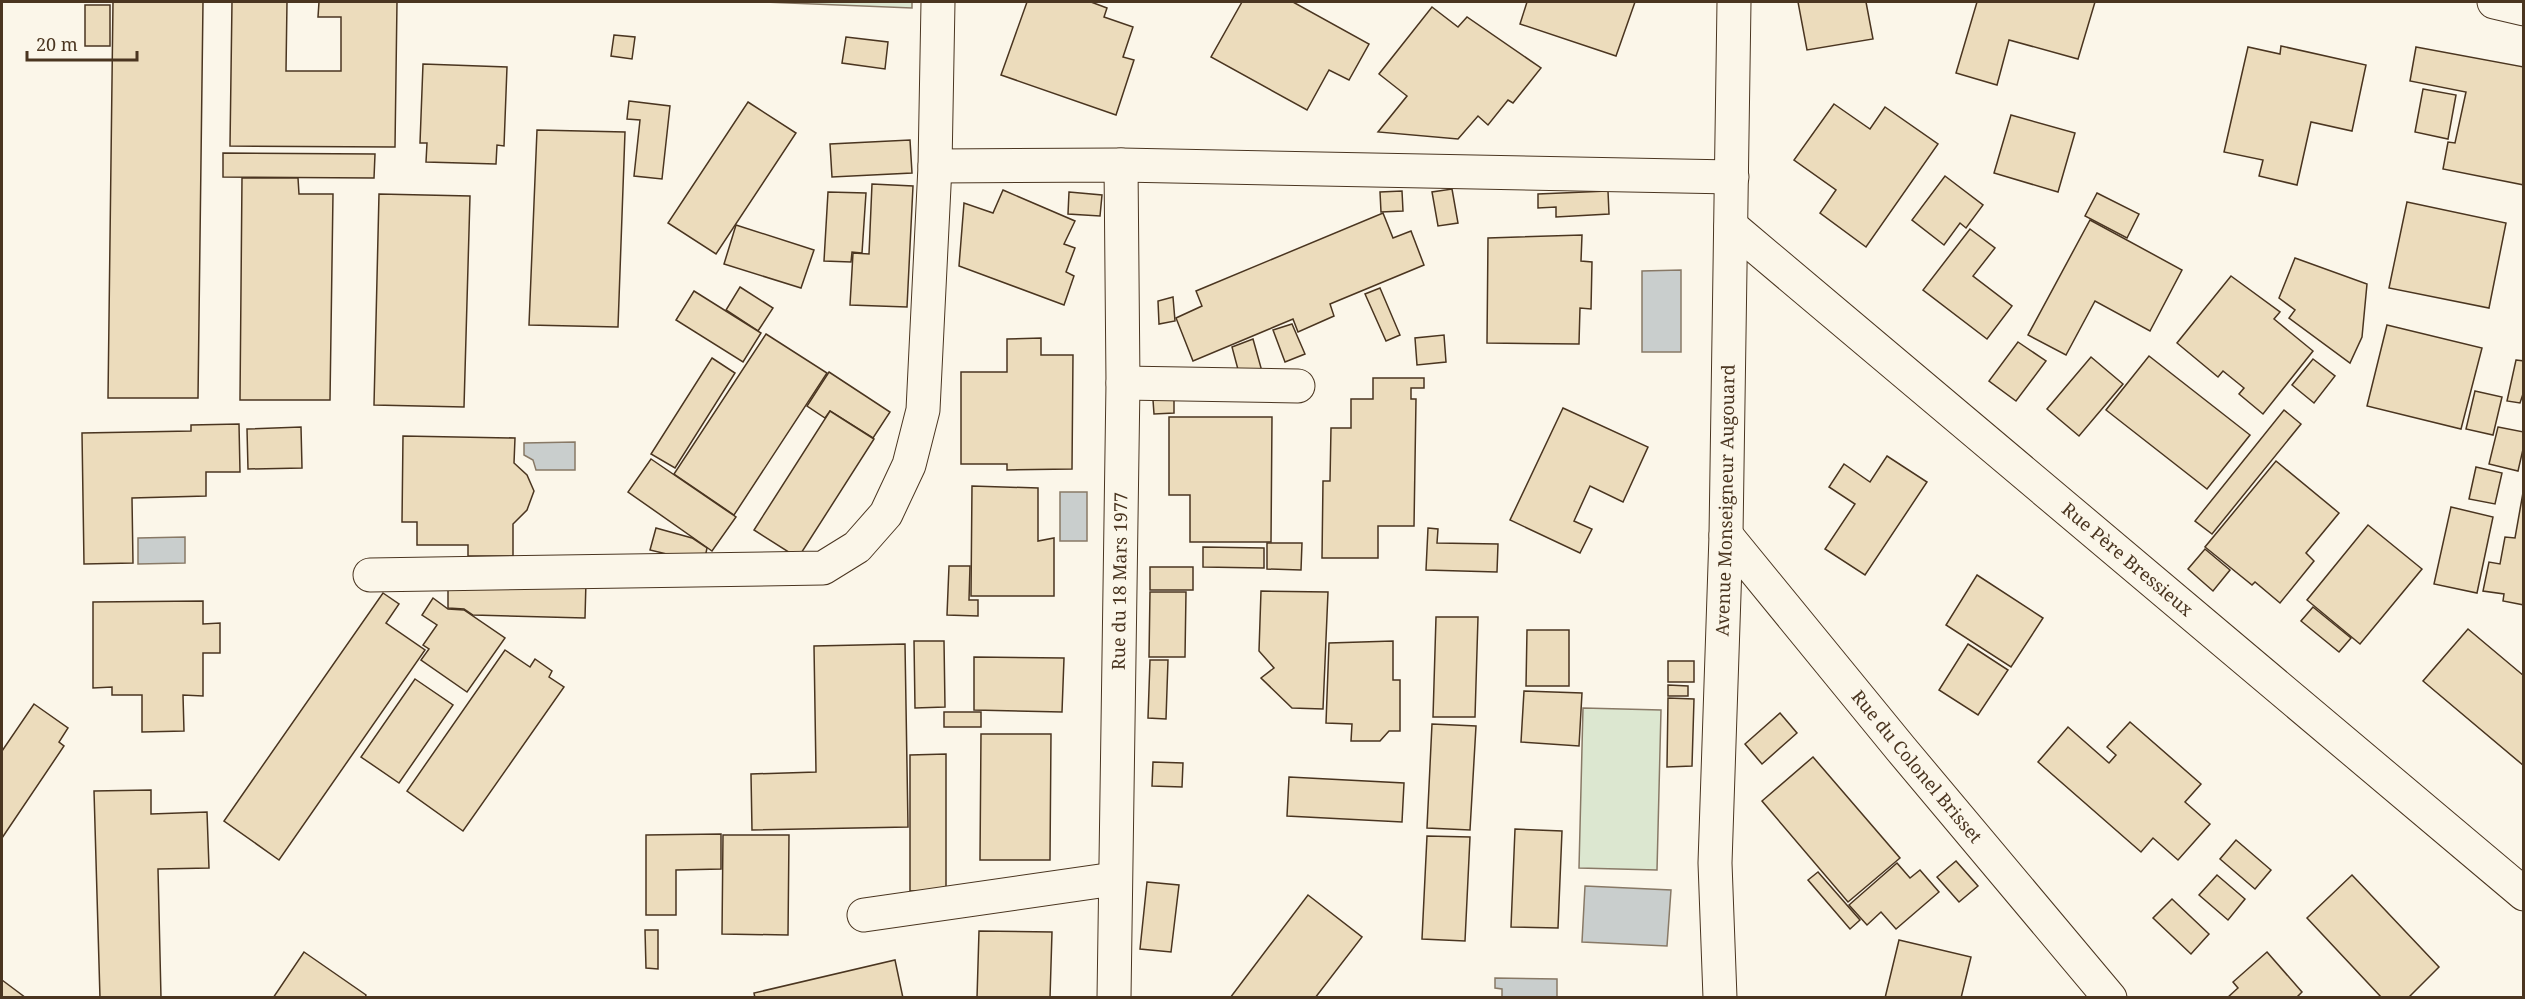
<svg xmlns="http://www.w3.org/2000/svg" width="2525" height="999" font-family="'Noto Serif',serif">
  <rect width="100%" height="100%" fill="#fbf6e9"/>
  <!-- green -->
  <g fill="#dce7d0" stroke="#887966" stroke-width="1.5">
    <path d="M 764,2 L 912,2 L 912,8 Z"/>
    <path d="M 1583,708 L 1661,710 L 1657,870 L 1579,868 Z"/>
  </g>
  <!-- water -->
  <g fill="#c9cecd" stroke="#887966" stroke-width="1.5">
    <path d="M 1681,270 L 1681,352 L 1642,352 L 1642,271 Z"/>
    <path d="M 575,442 L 575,470 L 536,470 L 533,460 L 524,455 L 524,443 Z"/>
    <rect x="1060" y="492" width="27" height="49"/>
    <path d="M 185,537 L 185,563 L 138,564 L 138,538 Z"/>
    <path d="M 1585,886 L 1671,890 L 1667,946 L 1582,942 Z"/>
    <path d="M 1495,978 L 1557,979 L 1557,997 L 1502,997 L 1502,989 L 1495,988 Z"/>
  </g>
  <!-- building -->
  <g fill="#ecdcbc" stroke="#4a3520" stroke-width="1.5">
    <path d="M 113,2 L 203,2 L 198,398 L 108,398 Z"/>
    <path d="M 232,2 L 287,2 L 286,71 L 341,71 L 341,17 L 318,17 L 319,2 L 397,2 L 395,147 L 230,146 Z"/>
    <path d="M 1027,2 L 1091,2 L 1107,8 L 1104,17 L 1133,27 L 1123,57 L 1134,60 L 1116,115 L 1001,75 Z"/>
    <path d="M 1242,2 L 1293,2 L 1369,44 L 1349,80 L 1329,70 L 1307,110 L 1211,57 Z"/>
    <path d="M 1527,2 L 1635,2 L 1616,56 L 1520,24 Z"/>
    <path d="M 1798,2 L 1866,2 L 1873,39 L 1807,50 Z"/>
    <path d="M 1977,2 L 2095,2 L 2078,59 L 2009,40 L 1997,85 L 1956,73 Z"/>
    <rect x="85" y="5" width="25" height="41"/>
    <path d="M 1432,7 L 1458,27 L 1467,17 L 1541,68 L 1513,103 L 1508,100 L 1488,125 L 1478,116 L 1458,139 L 1378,132 L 1407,96 L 1379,74 Z"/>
    <path d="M 614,35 L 635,37 L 632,59 L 611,56 Z"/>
    <path d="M 846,37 L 888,42 L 885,69 L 842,63 Z"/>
    <path d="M 2281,46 L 2366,65 L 2352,131 L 2311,122 L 2297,185 L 2259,176 L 2263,160 L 2224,152 L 2248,47 L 2280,54 Z"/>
    <path d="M 2416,47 L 2524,67 L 2524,185 L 2443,169 L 2448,142 L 2455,143 L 2466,92 L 2410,81 Z"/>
    <path d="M 423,64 L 507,67 L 504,146 L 497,145 L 496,164 L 426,162 L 427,143 L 420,143 Z"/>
    <path d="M 2423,89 L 2456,95 L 2448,139 L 2415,132 Z"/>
    <path d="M 629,101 L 670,106 L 662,179 L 634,176 L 640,120 L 627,119 Z"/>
    <path d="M 748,102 L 796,133 L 716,254 L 668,223 Z"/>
    <path d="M 1834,104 L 1870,129 L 1885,107 L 1938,144 L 1866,247 L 1820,213 L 1836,190 L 1794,160 Z"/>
    <path d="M 2011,115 L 2075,133 L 2058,192 L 1994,173 Z"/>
    <path d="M 537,130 L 625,132 L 618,327 L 529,325 Z"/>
    <path d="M 910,140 L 912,173 L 832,177 L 830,144 Z"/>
    <path d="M 223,153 L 375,154 L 374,178 L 223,177 Z"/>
    <path d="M 1945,176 L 1983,205 L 1966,228 L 1960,223 L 1944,245 L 1912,220 Z"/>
    <path d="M 242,178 L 298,178 L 299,194 L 333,194 L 330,400 L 240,400 Z"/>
    <path d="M 872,184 L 913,186 L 907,307 L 850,305 L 853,253 L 869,254 Z"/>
    <path d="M 1452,189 L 1458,223 L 1438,226 L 1432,192 Z"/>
    <path d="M 1003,190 L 1075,221 L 1064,244 L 1075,248 L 1066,272 L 1074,276 L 1064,305 L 959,266 L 964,203 L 993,213 Z"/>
    <path d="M 1402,191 L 1403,211 L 1381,212 L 1380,192 Z"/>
    <path d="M 1608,191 L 1609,214 L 1556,217 L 1556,207 L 1538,208 L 1538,194 Z"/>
    <path d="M 828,192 L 866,193 L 862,253 L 852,252 L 851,262 L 824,261 Z"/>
    <path d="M 1069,192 L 1102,195 L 1100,216 L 1068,214 Z"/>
    <path d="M 2097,193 L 2139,214 L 2127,238 L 2085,216 Z"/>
    <path d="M 379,194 L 470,196 L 464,407 L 374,405 Z"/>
    <path d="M 2407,202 L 2506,223 L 2489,308 L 2389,288 Z"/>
    <path d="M 1383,213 L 1393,238 L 1411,231 L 1424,265 L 1330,304 L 1334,316 L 1298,332 L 1293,319 L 1193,361 L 1176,318 L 1202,306 L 1196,291 Z"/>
    <path d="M 2090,220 L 2182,270 L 2150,331 L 2095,301 L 2066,355 L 2028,335 Z"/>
    <path d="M 736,225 L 814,250 L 801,288 L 724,264 Z"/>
    <path d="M 1970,229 L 1995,248 L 1973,276 L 2012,306 L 1987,339 L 1923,290 Z"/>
    <path d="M 1582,235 L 1581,261 L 1592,262 L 1591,309 L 1580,308 L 1579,344 L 1487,343 L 1488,238 Z"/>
    <path d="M 2295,258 L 2367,284 L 2362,337 L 2350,363 L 2289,318 L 2295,310 L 2279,298 Z"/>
    <path d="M 2231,276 L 2280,312 L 2274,319 L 2313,351 L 2263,414 L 2239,394 L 2244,388 L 2223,371 L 2218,377 L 2177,343 Z"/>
    <path d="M 740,287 L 773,308 L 758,331 L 726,310 Z"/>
    <path d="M 1380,288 L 1400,335 L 1386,341 L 1365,294 Z"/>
    <path d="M 694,291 L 761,333 L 743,362 L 676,320 Z"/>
    <path d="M 1173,297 L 1175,321 L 1159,324 L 1158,301 Z"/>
    <path d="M 1292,324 L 1305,354 L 1285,362 L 1273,330 Z"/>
    <path d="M 2387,325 L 2482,348 L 2461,429 L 2367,406 Z"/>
    <path d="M 766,334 L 827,373 L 734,515 L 674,474 Z"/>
    <path d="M 1444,335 L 1446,362 L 1417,365 L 1415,338 Z"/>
    <path d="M 1041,338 L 1041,355 L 1073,355 L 1072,469 L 1007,470 L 1007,464 L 961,464 L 961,372 L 1007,372 L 1007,339 Z"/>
    <path d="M 1253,339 L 1263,375 L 1240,377 L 1232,347 Z"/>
    <path d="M 2018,342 L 2046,361 L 2016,401 L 1989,381 Z"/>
    <path d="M 2149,356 L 2250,435 L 2207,489 L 2106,410 Z"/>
    <path d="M 2091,357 L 2123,384 L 2079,436 L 2047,409 Z"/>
    <path d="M 712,358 L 735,373 L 675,468 L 651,454 Z"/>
    <path d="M 2313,359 L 2335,376 L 2314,403 L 2292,385 Z"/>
    <path d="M 2516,360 L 2524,361 L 2524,391 L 2520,403 L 2507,401 Z"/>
    <path d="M 829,372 L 890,412 L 873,438 L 830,411 L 825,418 L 807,406 Z"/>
    <path d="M 1373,378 L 1424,378 L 1424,388 L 1411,388 L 1411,399 L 1416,399 L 1414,526 L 1378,526 L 1378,558 L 1322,558 L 1323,481 L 1330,481 L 1331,428 L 1351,428 L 1351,399 L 1373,399 Z"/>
    <path d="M 2475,391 L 2502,397 L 2493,435 L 2466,429 Z"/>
    <path d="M 1174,399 L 1174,413 L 1154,414 L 1153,400 Z"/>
    <path d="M 1563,408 L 1648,447 L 1623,502 L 1590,486 L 1574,521 L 1592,529 L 1580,553 L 1510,520 Z"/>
    <path d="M 2284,410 L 2301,424 L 2212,534 L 2195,521 Z"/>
    <path d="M 830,411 L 874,439 L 798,558 L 754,530 Z"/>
    <path d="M 1169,417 L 1272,417 L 1271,542 L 1190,542 L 1190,495 L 1169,495 Z"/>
    <path d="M 239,424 L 240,472 L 206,472 L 206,496 L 132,498 L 133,563 L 84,564 L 82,433 L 191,431 L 191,425 Z"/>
    <path d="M 301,427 L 302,468 L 248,469 L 247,429 Z"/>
    <path d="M 2498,427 L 2524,432 L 2524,445 L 2518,471 L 2489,464 Z"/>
    <path d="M 403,436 L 515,438 L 514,463 L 527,475 L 534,491 L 527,510 L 513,524 L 513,556 L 468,556 L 468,545 L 417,545 L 417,522 L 402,522 Z"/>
    <path d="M 1887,456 L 1927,482 L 1865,575 L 1825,549 L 1855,504 L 1829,487 L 1844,464 L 1870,482 Z"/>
    <path d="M 651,459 L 736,517 L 712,551 L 628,492 Z"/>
    <path d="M 2276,461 L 2339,513 L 2306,553 L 2314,561 L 2280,603 L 2255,582 L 2252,585 L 2205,547 Z"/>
    <path d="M 2476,467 L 2502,473 L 2495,504 L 2469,499 Z"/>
    <path d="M 972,486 L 1038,488 L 1038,541 L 1054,538 L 1054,596 L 971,596 Z"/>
    <path d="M 2524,487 L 2524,605 L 2503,601 L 2504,594 L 2483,591 L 2489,562 L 2500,564 L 2505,537 L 2515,538 Z"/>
    <path d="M 2451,507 L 2493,517 L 2477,593 L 2434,584 Z"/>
    <path d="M 2368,525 L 2422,569 L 2360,644 L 2307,600 Z"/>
    <path d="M 656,528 L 692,538 L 707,548 L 704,563 L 650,550 Z"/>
    <path d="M 1428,528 L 1438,529 L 1437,543 L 1498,544 L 1497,572 L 1426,570 Z"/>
    <path d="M 1267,543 L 1302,543 L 1301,570 L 1267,569 Z"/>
    <path d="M 1203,547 L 1264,548 L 1264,568 L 1203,567 Z"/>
    <path d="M 2205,549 L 2230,570 L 2213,591 L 2188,569 Z"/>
    <path d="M 949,566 L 970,566 L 969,600 L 978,600 L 978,616 L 947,615 Z"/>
    <rect x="1150" y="567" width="43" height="23"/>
    <path d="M 1977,575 L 2043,618 L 2011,667 L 1946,625 Z"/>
    <path d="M 448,578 L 586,581 L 585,618 L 473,615 L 464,609 L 448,608 Z"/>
    <path d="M 1261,591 L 1328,592 L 1323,709 L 1292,708 L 1261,678 L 1274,668 L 1259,651 Z"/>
    <path d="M 1150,592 L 1186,592 L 1185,657 L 1149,657 Z"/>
    <path d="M 383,593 L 399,604 L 386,623 L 425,650 L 279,860 L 224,821 Z"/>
    <path d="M 433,598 L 448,609 L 464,610 L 505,638 L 467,692 L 421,660 L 429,649 L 423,645 L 437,625 L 422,615 Z"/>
    <path d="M 203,601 L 203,624 L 220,623 L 220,653 L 203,653 L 203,696 L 183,695 L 184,731 L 142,732 L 142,695 L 112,695 L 112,687 L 93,688 L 93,602 Z"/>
    <path d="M 2313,607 L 2351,638 L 2339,652 L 2301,621 Z"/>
    <path d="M 1436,617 L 1478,617 L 1475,717 L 1433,717 Z"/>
    <path d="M 2468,629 L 2524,676 L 2524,766 L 2423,681 Z"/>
    <path d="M 1527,630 L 1569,630 L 1569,686 L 1526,686 Z"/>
    <path d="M 914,641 L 944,641 L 945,707 L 915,708 Z"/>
    <path d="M 1393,641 L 1393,680 L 1400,680 L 1400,731 L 1389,731 L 1380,741 L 1351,741 L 1352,724 L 1326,723 L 1329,643 Z"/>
    <path d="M 905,644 L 908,827 L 752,830 L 751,774 L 816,772 L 814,646 Z"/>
    <path d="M 1968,644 L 2008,670 L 1978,715 L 1939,690 Z"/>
    <path d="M 505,650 L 530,667 L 535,659 L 552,671 L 549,677 L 564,687 L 463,831 L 407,791 Z"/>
    <path d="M 974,657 L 1064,658 L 1062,712 L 974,710 Z"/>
    <path d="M 1150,660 L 1168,660 L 1166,719 L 1148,718 Z"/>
    <rect x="1668" y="661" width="26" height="21"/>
    <path d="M 415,679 L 453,705 L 399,783 L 361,757 Z"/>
    <path d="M 1668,685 L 1688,686 L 1688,696 L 1668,696 Z"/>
    <path d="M 1524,691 L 1582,693 L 1579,746 L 1521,742 Z"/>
    <path d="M 1668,698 L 1694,699 L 1692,766 L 1667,767 Z"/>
    <path d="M 34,704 L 68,728 L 59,742 L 64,746 L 2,838 L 2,751 Z"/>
    <rect x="944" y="712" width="37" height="15"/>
    <path d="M 1780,713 L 1797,733 L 1762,764 L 1745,744 Z"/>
    <path d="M 2130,722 L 2201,784 L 2185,802 L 2210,824 L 2178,860 L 2153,838 L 2141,852 L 2038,762 L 2068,727 L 2109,763 L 2116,755 L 2107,747 Z"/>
    <path d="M 1432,724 L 1476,726 L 1470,830 L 1427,828 Z"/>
    <path d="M 981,734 L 1051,734 L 1050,860 L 980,860 Z"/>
    <path d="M 946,754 L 946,891 L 910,891 L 910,755 Z"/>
    <path d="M 1813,757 L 1900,858 L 1848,902 L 1762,801 Z"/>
    <path d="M 1153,762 L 1183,763 L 1182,787 L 1152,786 Z"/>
    <path d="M 1289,777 L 1404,783 L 1402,822 L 1287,816 Z"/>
    <path d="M 151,790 L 151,814 L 207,812 L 209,868 L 158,869 L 161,998 L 100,998 L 94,791 Z"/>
    <path d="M 1515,829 L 1562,831 L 1558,928 L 1511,927 Z"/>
    <path d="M 721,834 L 721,869 L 676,870 L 676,915 L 646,915 L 646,835 Z"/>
    <path d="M 723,835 L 789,835 L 788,935 L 722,934 Z"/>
    <path d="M 1427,836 L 1470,837 L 1465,941 L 1422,939 Z"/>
    <path d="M 2236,840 L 2271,870 L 2255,889 L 2220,859 Z"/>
    <path d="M 1956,861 L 1978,886 L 1959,902 L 1937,877 Z"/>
    <path d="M 1897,863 L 1910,878 L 1920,870 L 1939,892 L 1896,929 L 1881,912 L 1867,925 L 1849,905 Z"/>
    <path d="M 1818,872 L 1860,920 L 1850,929 L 1808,880 Z"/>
    <path d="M 2217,875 L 2245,899 L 2228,920 L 2199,895 Z"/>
    <path d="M 2352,875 L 2439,967 L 2408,998 L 2382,998 L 2307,918 Z"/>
    <path d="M 1147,882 L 1179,885 L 1171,952 L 1140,949 Z"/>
    <path d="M 1308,895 L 1362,937 L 1315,998 L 1230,998 Z"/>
    <path d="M 2172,899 L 2209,934 L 2191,954 L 2153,918 Z"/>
    <path d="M 645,930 L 658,930 L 658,969 L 646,968 Z"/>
    <path d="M 979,931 L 1052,932 L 1050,998 L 977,998 Z"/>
    <path d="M 1899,940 L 1971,957 L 1961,998 L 1885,998 Z"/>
    <path d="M 304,952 L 366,995 L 365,998 L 273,998 Z"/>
    <path d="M 2267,952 L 2302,992 L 2296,998 L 2227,998 L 2238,988 L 2233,982 Z"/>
    <path d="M 895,960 L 903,998 L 755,998 L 754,993 Z"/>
    <path d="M 2,980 L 26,998 L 2,998 Z"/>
  </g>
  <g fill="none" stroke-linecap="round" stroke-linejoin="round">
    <defs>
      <g id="minor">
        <path d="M 2494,2 L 2524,9"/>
        <path d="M 935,166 L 1121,165 L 1732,177"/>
        <path id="s1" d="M 1731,226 L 2524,894"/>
        <path d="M 1123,383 L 1298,386"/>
        <path id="s2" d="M 1726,535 L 1901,749 L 2110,998"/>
        <path d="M 370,575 L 823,568 L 857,547 L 886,514 L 909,465 L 923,410 L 935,166 L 938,2"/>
        <path d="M 864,915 L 1114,879"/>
        <path id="s3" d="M 1114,998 L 1123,383 L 1121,165"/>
        <path id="s4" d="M 1720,998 L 1715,863 L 1726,535 L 1734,2"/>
      </g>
    </defs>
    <!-- minor casing -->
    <use href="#minor" stroke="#4a3520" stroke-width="35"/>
    <!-- minor -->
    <use href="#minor" stroke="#fbf6e9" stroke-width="33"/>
  </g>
  <g text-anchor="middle" stroke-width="4.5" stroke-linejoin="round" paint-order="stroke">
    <!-- street labels -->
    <g font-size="18" fill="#4a3520" stroke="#fbf6e9">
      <text dy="6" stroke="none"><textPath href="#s4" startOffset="498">Avenue Monseigneur Augouard</textPath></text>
      <text dy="6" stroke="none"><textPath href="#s1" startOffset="518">Rue Père Bressieux</textPath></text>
      <text dy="6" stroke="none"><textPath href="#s3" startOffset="417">Rue du 18 Mars 1977</textPath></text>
      <text dy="6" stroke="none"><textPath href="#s2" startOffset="300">Rue du Colonel Brisset</textPath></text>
    </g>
  </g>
  <!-- border -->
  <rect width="2525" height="999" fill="none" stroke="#4a3520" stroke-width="6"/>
  <!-- scale -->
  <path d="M27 51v9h110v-9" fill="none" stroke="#4a3520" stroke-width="3"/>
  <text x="36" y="51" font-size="18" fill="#4a3520" stroke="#fbf6e9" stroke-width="4.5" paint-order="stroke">20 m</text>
</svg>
